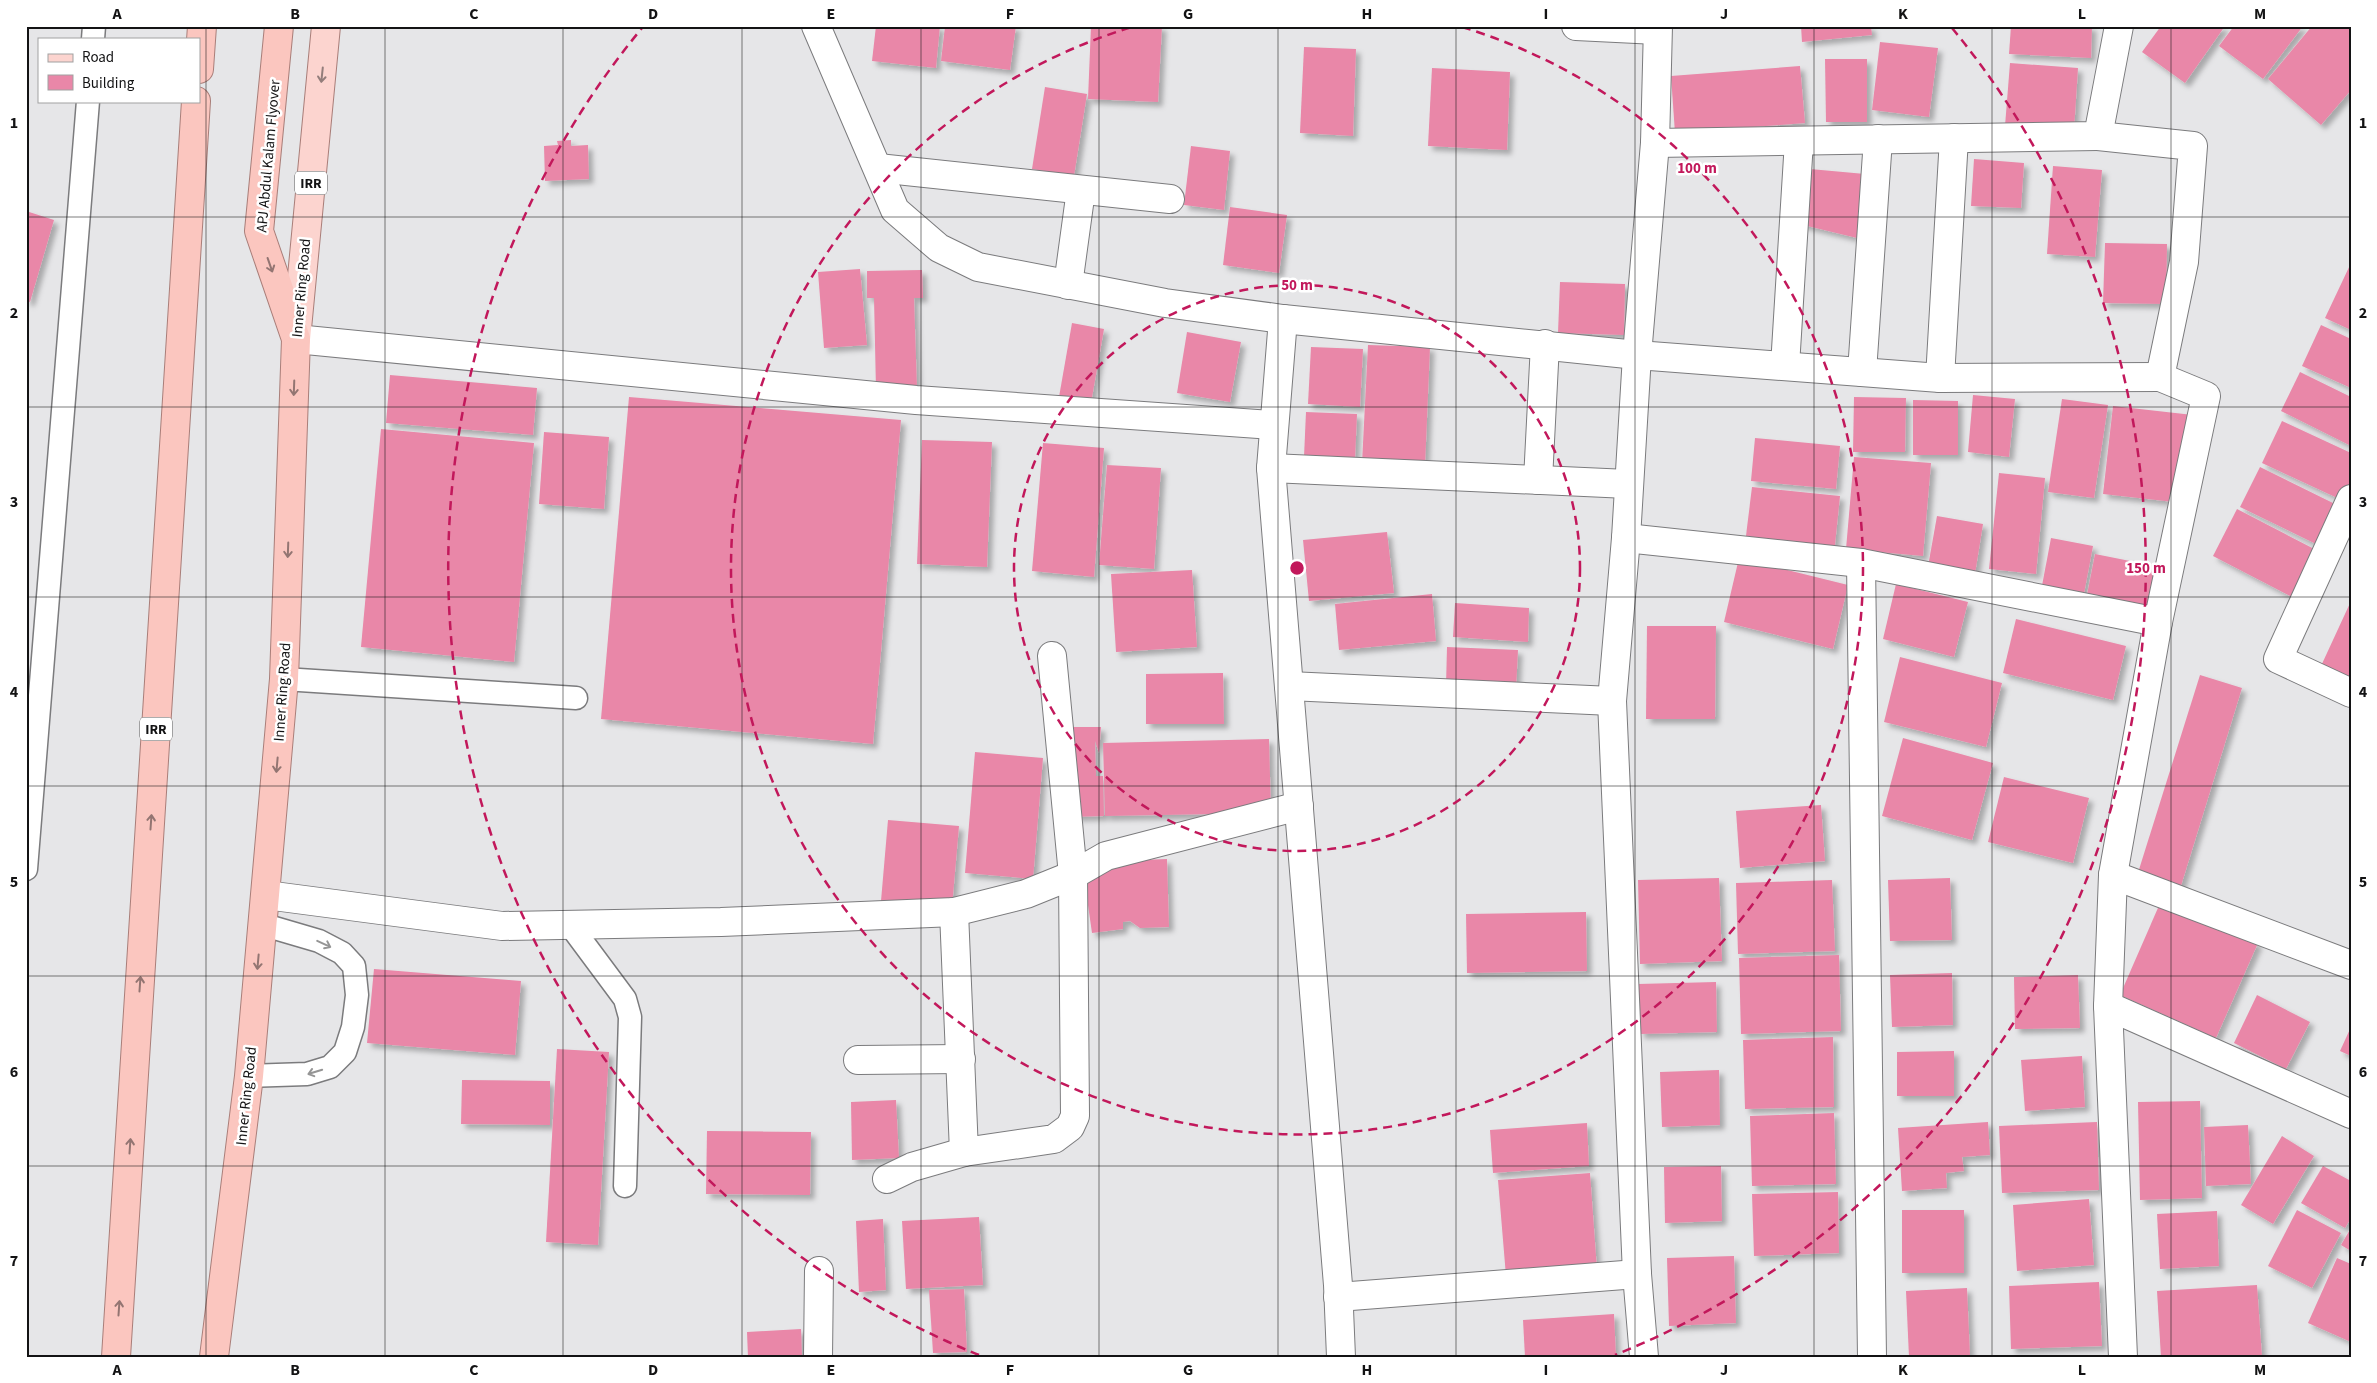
<svg xmlns="http://www.w3.org/2000/svg" width="2377" height="1383" font-family="'Source Sans 3',sans-serif">
  <defs>
    <filter id="shadow"><feDropShadow dx="4.5" dy="4.5" stdDeviation="2.5" flood-color="#0004"/></filter>
  </defs>
  <rect width="100%" height="100%" fill="#e6e6e8"/>
  <!-- building -->
  <g fill="#e987a8" filter="url(#shadow)">
    <path d="M 876,26 L 940,26 L 936,68 L 872,61 Z"/>
    <path d="M 945,26 L 1016,26 L 1010,70 L 941,61 Z"/>
    <path d="M 1091,26 L 1162,26 L 1158,102 L 1088,99 Z"/>
    <path d="M 1801,26 L 1871,26 L 1872,35 L 1802,42 Z"/>
    <path d="M 2011,26 L 2092,26 L 2091,58 L 2009,54 Z"/>
    <path d="M 2161,26 L 2225,26 L 2185,83 L 2142,52 Z"/>
    <path d="M 2234,26 L 2303,26 L 2263,79 L 2219,46 Z"/>
    <path d="M 2312,26 L 2348,26 L 2351,28 L 2351,90 L 2321,125 L 2268,79 Z"/>
    <path d="M 1880,42 L 1938,48 L 1929,117 L 1872,110 Z"/>
    <path d="M 1304,47 L 1356,49 L 1353,136 L 1300,133 Z"/>
    <path d="M 1825,59 L 1867,59 L 1867,122 L 1826,122 Z"/>
    <path d="M 2010,63 L 2078,68 L 2074,130 L 2005,126 Z"/>
    <path d="M 1800,66 L 1805,123 L 1675,133 L 1671,76 Z"/>
    <path d="M 1432,68 L 1510,72 L 1507,150 L 1428,146 Z"/>
    <path d="M 1045,87 L 1087,94 L 1074,176 L 1032,169 Z"/>
    <path d="M 571,140 L 571,146 L 588,145 L 589,179 L 545,181 L 544,146 L 558,145 L 557,141 Z"/>
    <path d="M 1191,146 L 1230,151 L 1224,210 L 1184,205 Z"/>
    <path d="M 1974,159 L 2024,163 L 2021,208 L 1971,206 Z"/>
    <path d="M 2053,166 L 2102,170 L 2095,257 L 2047,254 Z"/>
    <path d="M 1810,169 L 1865,174 L 1857,238 L 1799,224 Z"/>
    <path d="M 1230,207 L 1287,215 L 1279,273 L 1223,265 Z"/>
    <path d="M 26,211 L 54,220 L 30,302 L 26,301 Z"/>
    <path d="M 2105,243 L 2167,244 L 2166,304 L 2103,303 Z"/>
    <path d="M 2351,263 L 2351,330 L 2325,318 Z"/>
    <path d="M 860,269 L 867,345 L 824,348 L 818,272 Z"/>
    <path d="M 922,270 L 923,298 L 914,298 L 917,389 L 876,390 L 874,298 L 867,298 L 867,271 Z"/>
    <path d="M 1560,282 L 1625,284 L 1624,335 L 1558,333 Z"/>
    <path d="M 1072,323 L 1104,329 L 1091,403 L 1059,397 Z"/>
    <path d="M 2321,325 L 2351,339 L 2351,388 L 2302,366 Z"/>
    <path d="M 1187,332 L 1241,342 L 1230,402 L 1177,393 Z"/>
    <path d="M 1368,345 L 1430,347 L 1425,466 L 1362,463 Z"/>
    <path d="M 1311,347 L 1363,349 L 1360,407 L 1308,404 Z"/>
    <path d="M 2300,372 L 2351,397 L 2351,446 L 2281,411 Z"/>
    <path d="M 390,375 L 537,388 L 533,435 L 386,423 Z"/>
    <path d="M 1973,395 L 2015,399 L 2009,457 L 1968,452 Z"/>
    <path d="M 629,397 L 901,420 L 873,744 L 601,719 Z"/>
    <path d="M 1854,397 L 1906,398 L 1905,452 L 1853,452 Z"/>
    <path d="M 2062,399 L 2108,405 L 2094,498 L 2048,492 Z"/>
    <path d="M 1913,400 L 1958,401 L 1958,455 L 1913,455 Z"/>
    <path d="M 2113,406 L 2193,415 L 2183,503 L 2103,494 Z"/>
    <path d="M 1306,412 L 1357,414 L 1355,459 L 1304,457 Z"/>
    <path d="M 2282,421 L 2351,453 L 2351,492 L 2346,502 L 2262,463 Z"/>
    <path d="M 381,429 L 534,443 L 514,662 L 361,647 Z"/>
    <path d="M 544,432 L 609,437 L 604,509 L 539,504 Z"/>
    <path d="M 1755,438 L 1840,446 L 1836,489 L 1751,481 Z"/>
    <path d="M 922,440 L 992,442 L 987,567 L 917,564 Z"/>
    <path d="M 1043,443 L 1104,448 L 1094,577 L 1032,571 Z"/>
    <path d="M 1854,457 L 1931,463 L 1923,556 L 1846,549 Z"/>
    <path d="M 1107,465 L 1161,468 L 1154,569 L 1099,565 Z"/>
    <path d="M 2260,467 L 2337,505 L 2318,545 L 2240,507 Z"/>
    <path d="M 1999,473 L 2045,478 L 2036,574 L 1989,569 Z"/>
    <path d="M 1752,487 L 1840,496 L 1834,554 L 1745,544 Z"/>
    <path d="M 2237,509 L 2318,551 L 2294,598 L 2213,556 Z"/>
    <path d="M 1937,516 L 1983,524 L 1974,580 L 1927,572 Z"/>
    <path d="M 1387,532 L 1394,593 L 1309,601 L 1303,540 Z"/>
    <path d="M 2051,538 L 2093,546 L 2083,599 L 2041,591 Z"/>
    <path d="M 2095,554 L 2165,568 L 2156,614 L 2086,600 Z"/>
    <path d="M 1739,558 L 1848,585 L 1833,649 L 1724,622 Z"/>
    <path d="M 1192,570 L 1197,647 L 1116,652 L 1111,574 Z"/>
    <path d="M 1896,584 L 1968,602 L 1954,657 L 1883,639 Z"/>
    <path d="M 1432,594 L 1436,641 L 1339,650 L 1335,604 Z"/>
    <path d="M 2351,601 L 2351,679 L 2321,666 Z"/>
    <path d="M 1455,603 L 1529,608 L 1528,642 L 1453,637 Z"/>
    <path d="M 2016,619 L 2126,646 L 2113,700 L 2003,673 Z"/>
    <path d="M 1647,626 L 1716,626 L 1715,719 L 1646,719 Z"/>
    <path d="M 1447,647 L 1518,650 L 1516,689 L 1446,686 Z"/>
    <path d="M 1900,657 L 2002,683 L 1986,747 L 1884,722 Z"/>
    <path d="M 1223,673 L 1224,724 L 1146,724 L 1146,674 Z"/>
    <path d="M 2200,675 L 2242,688 L 2180,889 L 2137,876 Z"/>
    <path d="M 1068,727 L 1101,727 L 1099,753 L 1095,741 L 1096,776 L 1103,776 L 1104,816 L 1070,817 Z"/>
    <path d="M 1903,738 L 1993,763 L 1972,840 L 1882,816 Z"/>
    <path d="M 1269,739 L 1271,813 L 1105,816 L 1103,743 Z"/>
    <path d="M 975,752 L 1043,758 L 1033,879 L 965,873 Z"/>
    <path d="M 2004,777 L 2089,798 L 2073,863 L 1988,842 Z"/>
    <path d="M 1821,805 L 1825,861 L 1740,868 L 1736,811 Z"/>
    <path d="M 888,820 L 959,826 L 952,907 L 881,901 Z"/>
    <path d="M 1167,859 L 1169,927 L 1140,928 L 1130,921 L 1123,922 L 1123,929 L 1092,933 L 1084,877 L 1112,861 Z"/>
    <path d="M 1719,878 L 1722,961 L 1640,964 L 1638,880 Z"/>
    <path d="M 1950,878 L 1952,940 L 1890,941 L 1888,880 Z"/>
    <path d="M 1832,880 L 1835,951 L 1738,954 L 1736,883 Z"/>
    <path d="M 2161,901 L 2258,943 L 2216,1038 L 2120,995 Z"/>
    <path d="M 1586,912 L 1587,971 L 1467,973 L 1466,914 Z"/>
    <path d="M 1839,955 L 1841,1031 L 1741,1034 L 1739,958 Z"/>
    <path d="M 374,969 L 521,981 L 515,1055 L 367,1043 Z"/>
    <path d="M 1952,973 L 1953,1025 L 1892,1027 L 1890,975 Z"/>
    <path d="M 2078,975 L 2080,1028 L 2015,1029 L 2014,977 Z"/>
    <path d="M 1716,982 L 1717,1032 L 1640,1034 L 1638,984 Z"/>
    <path d="M 2257,995 L 2310,1022 L 2286,1069 L 2234,1043 Z"/>
    <path d="M 2351,1027 L 2351,1056 L 2340,1051 Z"/>
    <path d="M 1833,1037 L 1834,1107 L 1745,1109 L 1743,1040 Z"/>
    <path d="M 557,1049 L 609,1052 L 598,1245 L 546,1242 Z"/>
    <path d="M 1954,1051 L 1954,1096 L 1897,1096 L 1897,1052 Z"/>
    <path d="M 2082,1056 L 2085,1107 L 2025,1111 L 2021,1060 Z"/>
    <path d="M 1719,1070 L 1720,1125 L 1662,1127 L 1660,1072 Z"/>
    <path d="M 462,1080 L 550,1081 L 550,1125 L 461,1124 Z"/>
    <path d="M 896,1100 L 899,1158 L 852,1160 L 851,1102 Z"/>
    <path d="M 2200,1101 L 2202,1198 L 2140,1200 L 2138,1102 Z"/>
    <path d="M 1834,1113 L 1836,1184 L 1752,1186 L 1750,1116 Z"/>
    <path d="M 1988,1122 L 1990,1155 L 1962,1157 L 1964,1171 L 1946,1173 L 1947,1188 L 1902,1191 L 1898,1128 Z"/>
    <path d="M 2097,1122 L 2099,1190 L 2002,1193 L 1999,1126 Z"/>
    <path d="M 1587,1123 L 1589,1166 L 1493,1173 L 1490,1130 Z"/>
    <path d="M 2248,1125 L 2251,1184 L 2206,1186 L 2204,1127 Z"/>
    <path d="M 707,1131 L 811,1132 L 810,1195 L 706,1194 Z"/>
    <path d="M 2282,1136 L 2314,1156 L 2273,1224 L 2241,1205 Z"/>
    <path d="M 1721,1166 L 1722,1221 L 1665,1223 L 1664,1167 Z"/>
    <path d="M 2323,1166 L 2351,1181 L 2351,1218 L 2345,1228 L 2301,1203 Z"/>
    <path d="M 1590,1173 L 1597,1270 L 1506,1276 L 1498,1180 Z"/>
    <path d="M 1838,1192 L 1839,1253 L 1754,1256 L 1752,1194 Z"/>
    <path d="M 2089,1199 L 2094,1265 L 2017,1271 L 2013,1205 Z"/>
    <rect x="1902" y="1210" width="62" height="63"/>
    <path d="M 2297,1210 L 2341,1233 L 2312,1288 L 2268,1266 Z"/>
    <path d="M 2217,1211 L 2219,1266 L 2160,1269 L 2157,1214 Z"/>
    <path d="M 979,1217 L 983,1285 L 906,1289 L 902,1221 Z"/>
    <path d="M 883,1219 L 886,1290 L 859,1292 L 856,1221 Z"/>
    <path d="M 2351,1228 L 2351,1251 L 2341,1245 Z"/>
    <path d="M 1734,1256 L 1736,1323 L 1669,1326 L 1667,1258 Z"/>
    <path d="M 2337,1258 L 2351,1264 L 2351,1342 L 2308,1323 Z"/>
    <path d="M 2099,1282 L 2102,1346 L 2011,1349 L 2009,1286 Z"/>
    <path d="M 2257,1285 L 2262,1357 L 2161,1357 L 2157,1291 Z"/>
    <path d="M 1967,1288 L 1970,1356 L 1909,1357 L 1906,1291 Z"/>
    <path d="M 964,1289 L 967,1352 L 933,1353 L 929,1290 Z"/>
    <path d="M 1614,1314 L 1616,1357 L 1525,1357 L 1523,1320 Z"/>
    <path d="M 801,1329 L 802,1357 L 748,1357 L 747,1332 Z"/>
  </g>
  <g fill="none" stroke-linecap="round" stroke-linejoin="round">
    <defs>
      <g id="service">
        <path d="M 93,39 L 94,26"/>
        <path d="M 284,679 L 576,698"/>
        <path d="M 26,869 L 88,101"/>
        <path d="M 570,925 L 625,999 L 630,1017 L 625,1186"/>
        <path d="M 249,1076 L 307,1074 L 330,1067 L 345,1052 L 353,1027 L 357,995 L 354,966 L 342,953 L 319,941 L 261,924"/>
      </g>
      <g id="minor">
        <path d="M 816,26 L 895,210 L 939,248 L 978,267 L 1165,303 L 1283,319 L 1637,355 L 1940,378 L 2160,377"/>
        <path d="M 1576,26 L 1657,30"/>
        <path d="M 1655,143 L 2098,136 L 2119,26"/>
        <path d="M 878,168 L 1170,199"/>
        <path d="M 1068,285 L 1081,190"/>
        <path d="M 1283,319 L 1271,468 L 1338,1285 L 1341,1357"/>
        <path d="M 296,339 L 916,400 L 1273,425"/>
        <path d="M 1785,366 L 1799,141"/>
        <path d="M 1862,372 L 1878,139"/>
        <path d="M 1940,378 L 1954,138"/>
        <path d="M 1271,468 L 1628,484"/>
        <path d="M 1538,480 L 1545,344"/>
        <path d="M 2351,499 L 2278,659 L 2351,693"/>
        <path d="M 1626,538 L 1861,563 L 2158,622 L 2206,396 L 2160,377 L 2184,262 L 2193,146 L 2098,136"/>
        <path d="M 1861,563 L 1872,1357"/>
        <path d="M 1289,686 L 1612,701"/>
        <path d="M 2113,875 L 2351,965"/>
        <path d="M 266,895 L 502,926 L 721,922 L 954,912 L 1026,894 L 1073,875 L 1106,856 L 1299,806"/>
        <path d="M 954,912 L 964,1152"/>
        <path d="M 2108,1006 L 2351,1114"/>
        <path d="M 858,1060 L 961,1059"/>
        <path d="M 887,1179 L 912,1167 L 964,1152 L 1054,1139 L 1070,1127 L 1075,1116 L 1073,875 L 1052,656"/>
        <path d="M 1338,1297 L 1637,1274"/>
        <path d="M 818,1357 L 819,1271"/>
        <path d="M 1644,1357 L 1637,1274 L 1612,701 L 1626,538 L 1637,355 L 1655,143 L 1658,26"/>
        <path d="M 2123,1357 L 2108,1006 L 2113,875 L 2158,622"/>
      </g>
      <path id="primary" d="M 296,339 L 326,26"/>
      <g id="trunk">
        <path d="M 199,69 L 202,26"/>
        <path d="M 116,1357 L 196,101"/>
        <path d="M 214,1357 L 249,1076 L 284,679 L 296,339 L 259,231 L 279,26"/>
      </g>
    </defs>
    <!-- service casing -->
    <use href="#service" stroke="#7b7b7d" stroke-width="25"/>
    <!-- minor casing -->
    <use href="#minor" stroke="#7b7b7d" stroke-width="30"/>
    <!-- primary casing -->
    <use href="#primary" stroke="#a97e79" stroke-width="30"/>
    <!-- trunk casing -->
    <use href="#trunk" stroke="#a97e79" stroke-width="30"/>
    <!-- service -->
    <use href="#service" stroke="#fff" stroke-width="22"/>
    <!-- minor -->
    <use href="#minor" stroke="#fff" stroke-width="28"/>
    <!-- primary -->
    <use href="#primary" stroke="#fcd4cf" stroke-width="28"/>
    <!-- trunk -->
    <use href="#trunk" stroke="#fbc6bf" stroke-width="28"/>
  </g>
  <!-- one-way arrows -->
  <defs><path id="oneway-shaft" d="M-6 0H5M1.5-3L5.5 0L1.5 3" fill="none" stroke-width="1.6" stroke-linecap="round" stroke-linejoin="round" transform="scale(1.25)"/></defs>
  <use stroke="#937d7b" href="#oneway-shaft" transform="translate(322 75) rotate(96)"/>
  <g stroke="#937572">
    <use href="#oneway-shaft" transform="translate(270 265) rotate(71)"/>
    <use href="#oneway-shaft" transform="translate(294 388) rotate(92)"/>
    <use href="#oneway-shaft" transform="translate(288 550) rotate(92)"/>
    <use href="#oneway-shaft" transform="translate(277 765) rotate(95)"/>
    <use href="#oneway-shaft" transform="translate(151 822) rotate(-86)"/>
    <use href="#oneway-shaft" transform="translate(258 962) rotate(95)"/>
    <use href="#oneway-shaft" transform="translate(140 984) rotate(-86)"/>
    <use href="#oneway-shaft" transform="translate(130 1146) rotate(-86)"/>
    <use href="#oneway-shaft" transform="translate(119 1308) rotate(-86)"/>
  </g>
  <g stroke="#959595">
    <use href="#oneway-shaft" transform="translate(324 944) rotate(25)"/>
    <use href="#oneway-shaft" transform="translate(315 1072) rotate(163)"/>
  </g>
  <!-- grid -->
  <path fill="none" stroke="#131314" stroke-width="1" stroke-opacity="0.55" d="M 206,26 L 206,1357M 385,26 L 385,1357M 563,26 L 563,1357M 742,26 L 742,1357M 921,26 L 921,1357M 1099,26 L 1099,1357M 1278,26 L 1278,1357M 1456,26 L 1456,1357M 1635,26 L 1635,1357M 1814,26 L 1814,1357M 1992,26 L 1992,1357M 2171,26 L 2171,1357M 26,217 L 2351,217M 26,407 L 2351,407M 26,597 L 2351,597M 26,786 L 2351,786M 26,976 L 2351,976M 26,1166 L 2351,1166"/>
  <!-- distance rings -->
  <g fill="none" stroke="#c2185b" stroke-width="2.5" stroke-dasharray="9 6">
    <circle cx="1297" cy="568" r="283"/>
    <path d="M1462 27A566 566 0 1 1 1132 27"/>
    <path d="M979 1355A849 849 0 0 1 642 28M1952 28A849 849 0 0 1 1615 1355"/>
  </g>
  <g text-anchor="middle" stroke-width="5" stroke-linejoin="round" paint-order="stroke">
    <!-- shield labels -->
    <g fill="#fff" stroke="#5a5a5a" stroke-width="1">
      <rect x="295" y="171.5" width="32" height="23" rx="4"/>
      <rect x="140" y="717.5" width="32" height="23" rx="4"/>
    </g>
    <g font-size="14" font-weight="bold" fill="#131314">
      <text x="311" y="188">IRR</text>
      <text x="156" y="734">IRR</text>
    </g>
    <!-- street labels -->
    <g font-size="15" fill="#131314" stroke="#fff">
      <text transform="translate(268 156) rotate(-85)" y="5">APJ Abdul Kalam Flyover</text>
      <text transform="translate(301 288) rotate(-85)" y="5">Inner Ring Road</text>
      <text transform="translate(282 692) rotate(-86)" y="5">Inner Ring Road</text>
      <text transform="translate(246 1096) rotate(-84)" y="5">Inner Ring Road</text>
    </g>
  </g>
  <circle cx="1297" cy="568" r="8" fill="#c2185b" stroke="#fff" stroke-width="2.5"/>
  <g font-size="15" text-anchor="middle" font-weight="bold" fill="#c2185b" stroke="#fff" stroke-width="5" stroke-linejoin="round" paint-order="stroke">
    <text x="1697" y="173">100 m</text>
    <text x="1297" y="290">50 m</text>
    <text x="2146" y="573">150 m</text>
  </g>
  <!-- border -->
  <rect width="2377" height="1383" fill="none" stroke="#ffffff" stroke-width="55"/>
  <!-- legend -->
  <rect x="38" y="38" width="162" height="65" fill="#ffffff" stroke="#a1a1a1"/>
  <rect x="48" y="54" width="25" height="8" fill="#fcd4cf" stroke="#a1a1a1"/>
  <text x="82" y="62" font-size="15" fill="#131314">Road</text>
  <rect x="48" y="75" width="25" height="15" fill="#e987a8" stroke="#a1a1a1"/>
  <text x="82" y="88" font-size="15" fill="#131314">Building</text>
  <rect x="28" y="28" width="2322" height="1328" fill="none" stroke="#131314" stroke-width="2"/>
  <g font-size="16" text-anchor="middle" font-weight="bold" fill="#131314">
    <text x="117" y="19">A</text>
    <text x="295" y="19">B</text>
    <text x="474" y="19">C</text>
    <text x="653" y="19">D</text>
    <text x="831" y="19">E</text>
    <text x="1010" y="19">F</text>
    <text x="1188" y="19">G</text>
    <text x="1367" y="19">H</text>
    <text x="1546" y="19">I</text>
    <text x="1724" y="19">J</text>
    <text x="1903" y="19">K</text>
    <text x="2082" y="19">L</text>
    <text x="2260" y="19">M</text>
    <text x="14" y="128">1</text>
    <text x="2363" y="128">1</text>
    <text x="14" y="318">2</text>
    <text x="2363" y="318">2</text>
    <text x="14" y="507">3</text>
    <text x="2363" y="507">3</text>
    <text x="14" y="697">4</text>
    <text x="2363" y="697">4</text>
    <text x="14" y="887">5</text>
    <text x="2363" y="887">5</text>
    <text x="14" y="1077">6</text>
    <text x="2363" y="1077">6</text>
    <text x="14" y="1266">7</text>
    <text x="2363" y="1266">7</text>
    <text x="117" y="1375">A</text>
    <text x="295" y="1375">B</text>
    <text x="474" y="1375">C</text>
    <text x="653" y="1375">D</text>
    <text x="831" y="1375">E</text>
    <text x="1010" y="1375">F</text>
    <text x="1188" y="1375">G</text>
    <text x="1367" y="1375">H</text>
    <text x="1546" y="1375">I</text>
    <text x="1724" y="1375">J</text>
    <text x="1903" y="1375">K</text>
    <text x="2082" y="1375">L</text>
    <text x="2260" y="1375">M</text>
  </g>
</svg>
